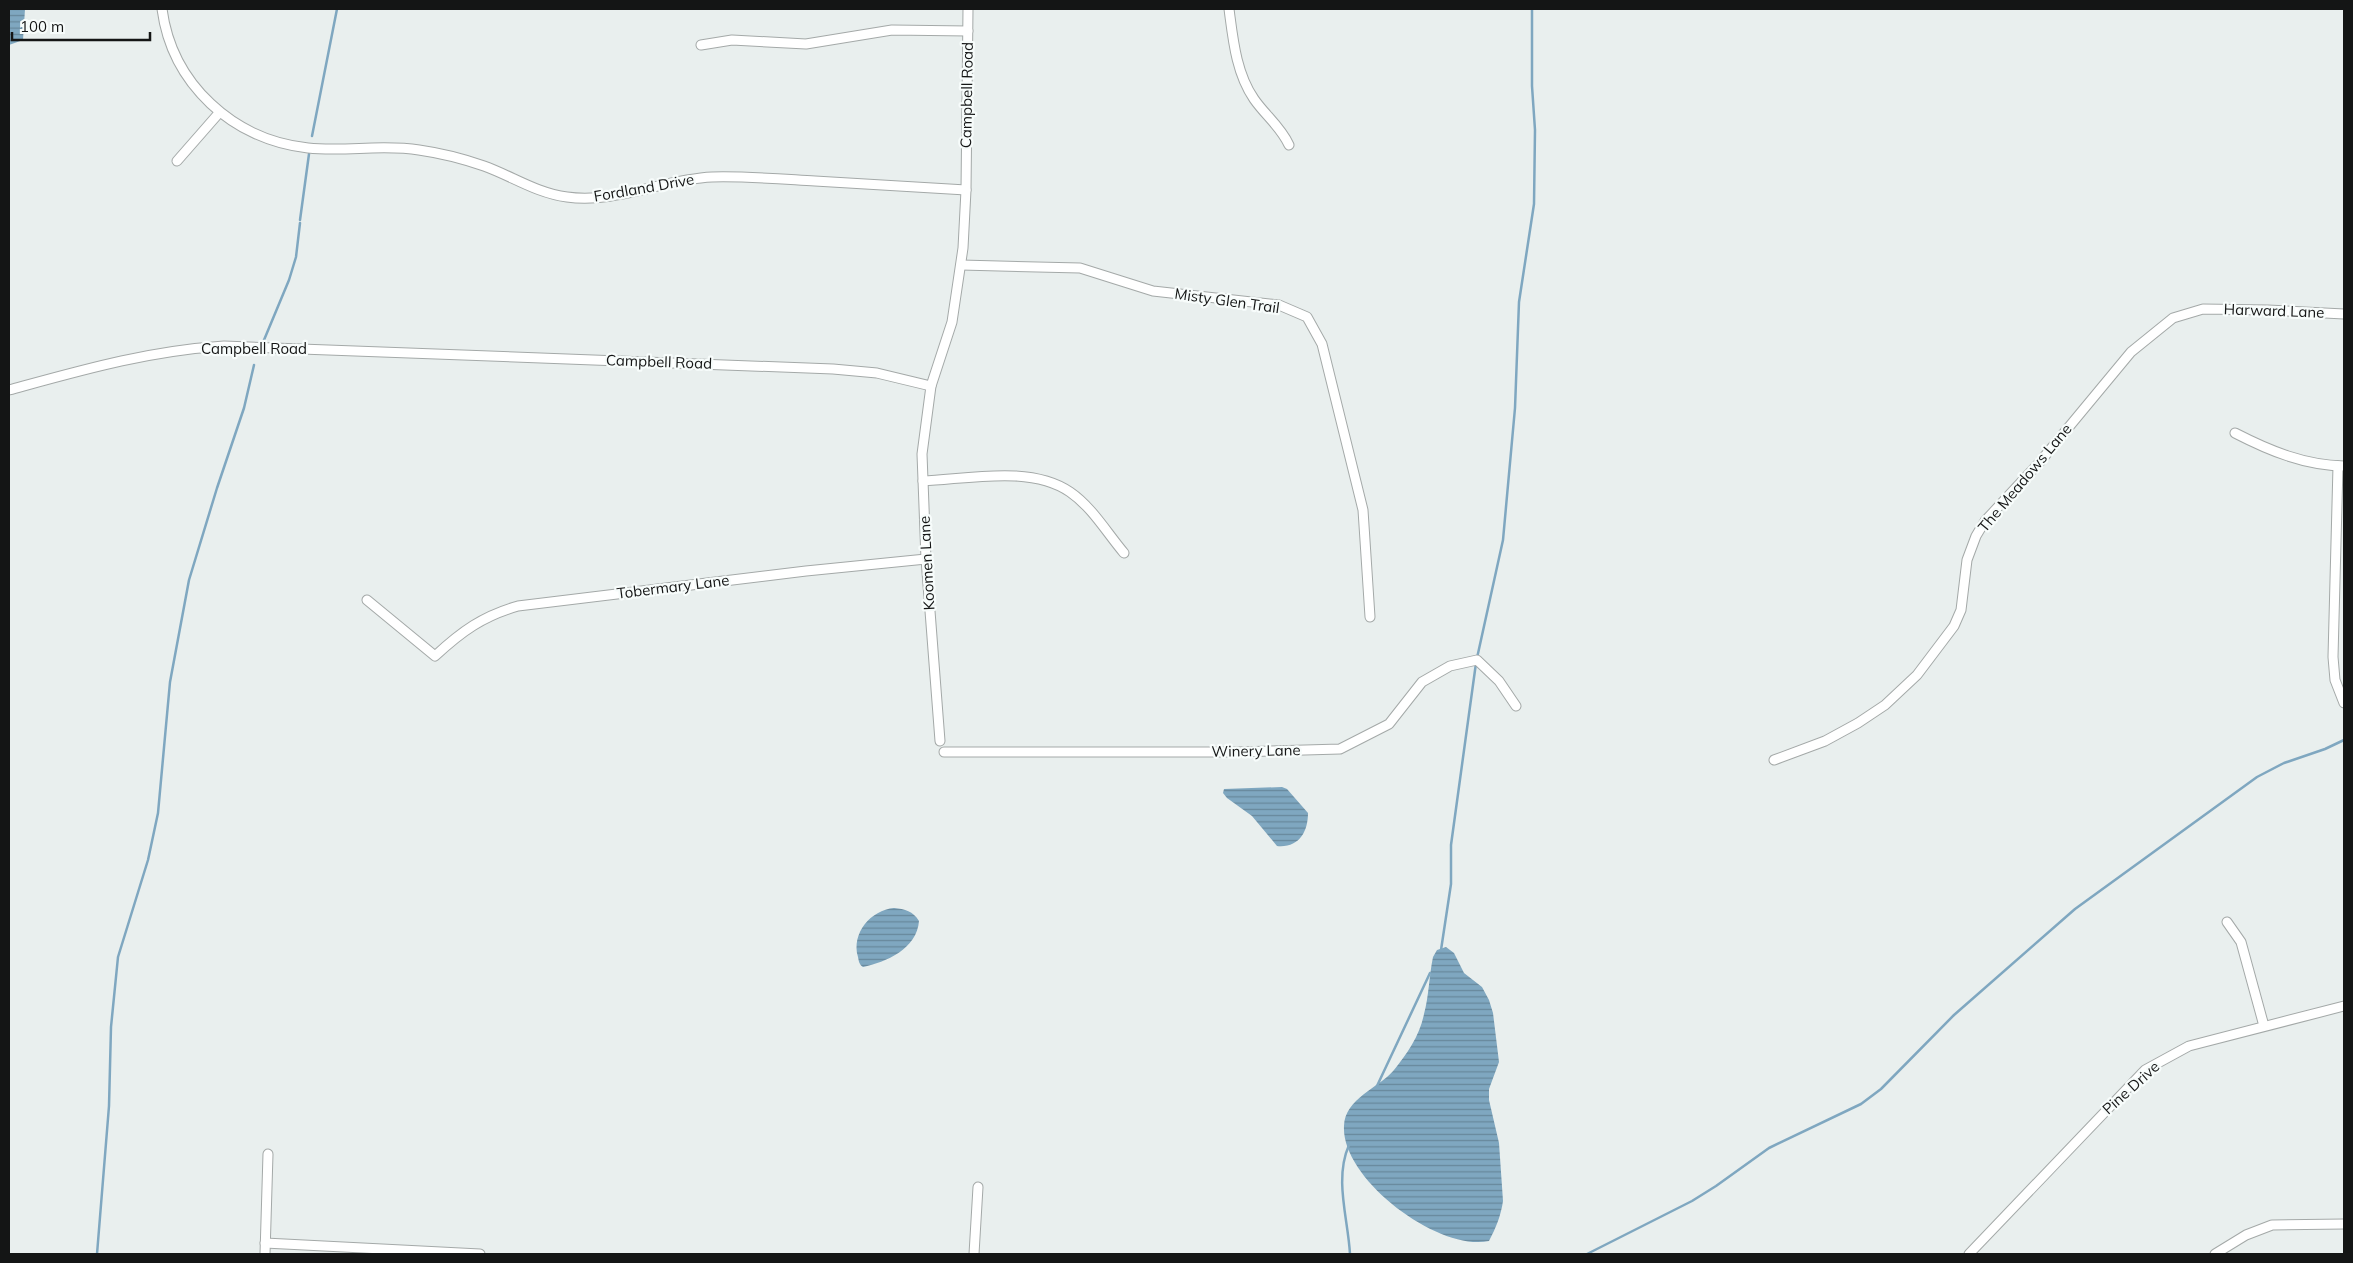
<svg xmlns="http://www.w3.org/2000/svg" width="2353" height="1263" font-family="Mulish,sans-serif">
  <defs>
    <pattern id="water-rules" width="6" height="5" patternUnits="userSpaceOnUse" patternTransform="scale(1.25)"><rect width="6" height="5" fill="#7fa7c0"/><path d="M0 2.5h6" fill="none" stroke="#67879b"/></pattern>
  </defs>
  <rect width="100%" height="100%" fill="#e9efee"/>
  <!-- water -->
  <g fill="url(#water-rules)">
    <path d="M 9,9 L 25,9 L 23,40 L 9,45 Z"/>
    <path d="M 1282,787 L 1287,789 L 1308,813 C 1308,832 1299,848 1277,846 L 1252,816 L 1227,798 L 1223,793 L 1224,789 Z"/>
    <path d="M 894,908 C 905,909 913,911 919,921 C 917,949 886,962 863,967 C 859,964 859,962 858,957 C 851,933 871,910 894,908 Z"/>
    <path d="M 1446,947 L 1454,953 L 1464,973 L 1482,987 L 1489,1000 L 1493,1013 L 1499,1062 L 1489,1089 L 1489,1100 L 1499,1143 L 1503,1201 C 1501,1215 1496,1228 1489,1241 C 1439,1252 1341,1179 1344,1126 C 1345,1098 1379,1088 1394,1070 C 1407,1054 1420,1035 1424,1014 C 1429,996 1429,976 1433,957 L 1437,950 Z"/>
  </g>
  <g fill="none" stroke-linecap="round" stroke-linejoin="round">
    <!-- stream -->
    <g stroke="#7fa7c0" stroke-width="2.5">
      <path d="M 312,136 L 337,9"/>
      <path d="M 300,220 L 309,154"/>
      <path d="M 264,340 L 289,280 L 296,257 L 300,223"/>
      <path d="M 1477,658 L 1503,540 L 1515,408 L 1519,302 L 1534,204 L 1535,130 L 1532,86 L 1532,9"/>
      <path d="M 1441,950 L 1451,884 L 1451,845 L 1476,663"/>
      <path d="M 1377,1086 L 1430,973"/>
      <path d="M 1349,1145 C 1334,1179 1348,1218 1350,1254"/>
      <path d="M 97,1254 L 109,1106 L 111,1027 L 118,957 L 148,860 L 158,813 L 170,682 L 189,580 L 217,488 L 244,408 L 254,365"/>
      <path d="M 1587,1254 L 1692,1201 L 1716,1186 L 1769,1148 L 1861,1104 L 1881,1089 L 1954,1015 L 2075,909 L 2257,777 L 2284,763 L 2325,749 L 2344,740"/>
    </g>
    <defs>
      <g id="street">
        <path d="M 162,9 C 172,84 233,140 308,148 C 345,152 382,144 419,150 C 440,153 464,159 484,166 C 512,176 536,193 567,197 C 616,204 664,179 712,177 C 746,176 781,179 815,181 C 865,184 915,187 966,190"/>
        <path d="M 1229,9 C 1233,39 1236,73 1254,99 C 1265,115 1281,127 1289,145"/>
        <path d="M 701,45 L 732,40 L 806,44 L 892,30 L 968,31"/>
        <path d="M 177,161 L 219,113"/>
        <path d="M 961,265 L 1080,268 L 1153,291 L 1279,305 L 1307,317 L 1322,344 L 1363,510 L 1370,617"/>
        <path d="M 9,390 C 82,370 147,351 224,346 L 833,369 L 877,373 L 931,386"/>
        <path d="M 2235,433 C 2270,451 2304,465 2344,466"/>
        <path d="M 2338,466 L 2333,657 L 2335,680 L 2344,703"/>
        <path d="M 923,481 C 968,479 1031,465 1070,492 C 1092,507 1107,533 1124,553"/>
        <path d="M 367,600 L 435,656 C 462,631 483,616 518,606 L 806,571 L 926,559"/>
        <path d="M 940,741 L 926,559 L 922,454 L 931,386 L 952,322 L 963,248 L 966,190 L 968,9"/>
        <path d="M 944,752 L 1238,752 L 1340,749 L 1389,724 L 1422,682 L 1450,666 L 1477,660 L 1499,681 L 1516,706"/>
        <path d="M 1774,760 L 1825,741 L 1858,723 L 1885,705 L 1917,675 L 1954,626 L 1961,610 L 1967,560 L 1976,536 L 1985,521 L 2039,463 L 2131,352 L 2173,318 L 2203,309 L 2268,310 L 2344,314"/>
        <path d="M 2227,922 L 2241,942 L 2264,1026"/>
        <path d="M 265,1243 L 480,1254"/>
        <path d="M 265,1254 L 268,1154"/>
        <path d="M 974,1254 L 978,1187"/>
        <path d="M 1969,1254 L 2145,1070 L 2189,1046 L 2344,1006"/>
        <path d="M 2215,1254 L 2246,1235 L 2272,1225 L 2344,1224"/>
      </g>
    </defs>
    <!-- street casing -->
    <use href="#street" stroke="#a4a9a8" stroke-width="11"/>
    <!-- street -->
    <use href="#street" stroke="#fff" stroke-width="9"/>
  </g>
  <g text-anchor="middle" stroke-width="4.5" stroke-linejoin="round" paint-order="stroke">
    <!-- street labels -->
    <g font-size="15" fill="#141515" stroke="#f7fcfb">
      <text transform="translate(967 95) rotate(-89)" y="5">Campbell Road</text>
      <text transform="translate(644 188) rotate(-10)" y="5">Fordland Drive</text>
      <text transform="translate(1227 301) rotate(8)" y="5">Misty Glen Trail</text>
      <text transform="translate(2274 311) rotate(2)" y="5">Harward Lane</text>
      <text x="254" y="354">Campbell Road</text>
      <text transform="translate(659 362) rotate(2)" y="5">Campbell Road</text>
      <text transform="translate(2025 478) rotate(-50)" y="5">The Meadows Lane</text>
      <text transform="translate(927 563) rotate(-93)" y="5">Koomen Lane</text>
      <text transform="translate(673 587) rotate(-7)" y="5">Tobermary Lane</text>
      <text transform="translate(1256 751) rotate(-1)" y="5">Winery Lane</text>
      <text transform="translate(2131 1088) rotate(-42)" y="5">Pine Drive</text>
    </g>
  </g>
  <!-- border -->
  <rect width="2353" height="1263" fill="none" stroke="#141515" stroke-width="20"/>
  <!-- scale -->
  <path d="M12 32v8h138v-8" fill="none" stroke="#141515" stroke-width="2.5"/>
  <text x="20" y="32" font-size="15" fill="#141515" stroke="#f7fcfb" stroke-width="4" paint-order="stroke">100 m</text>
</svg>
